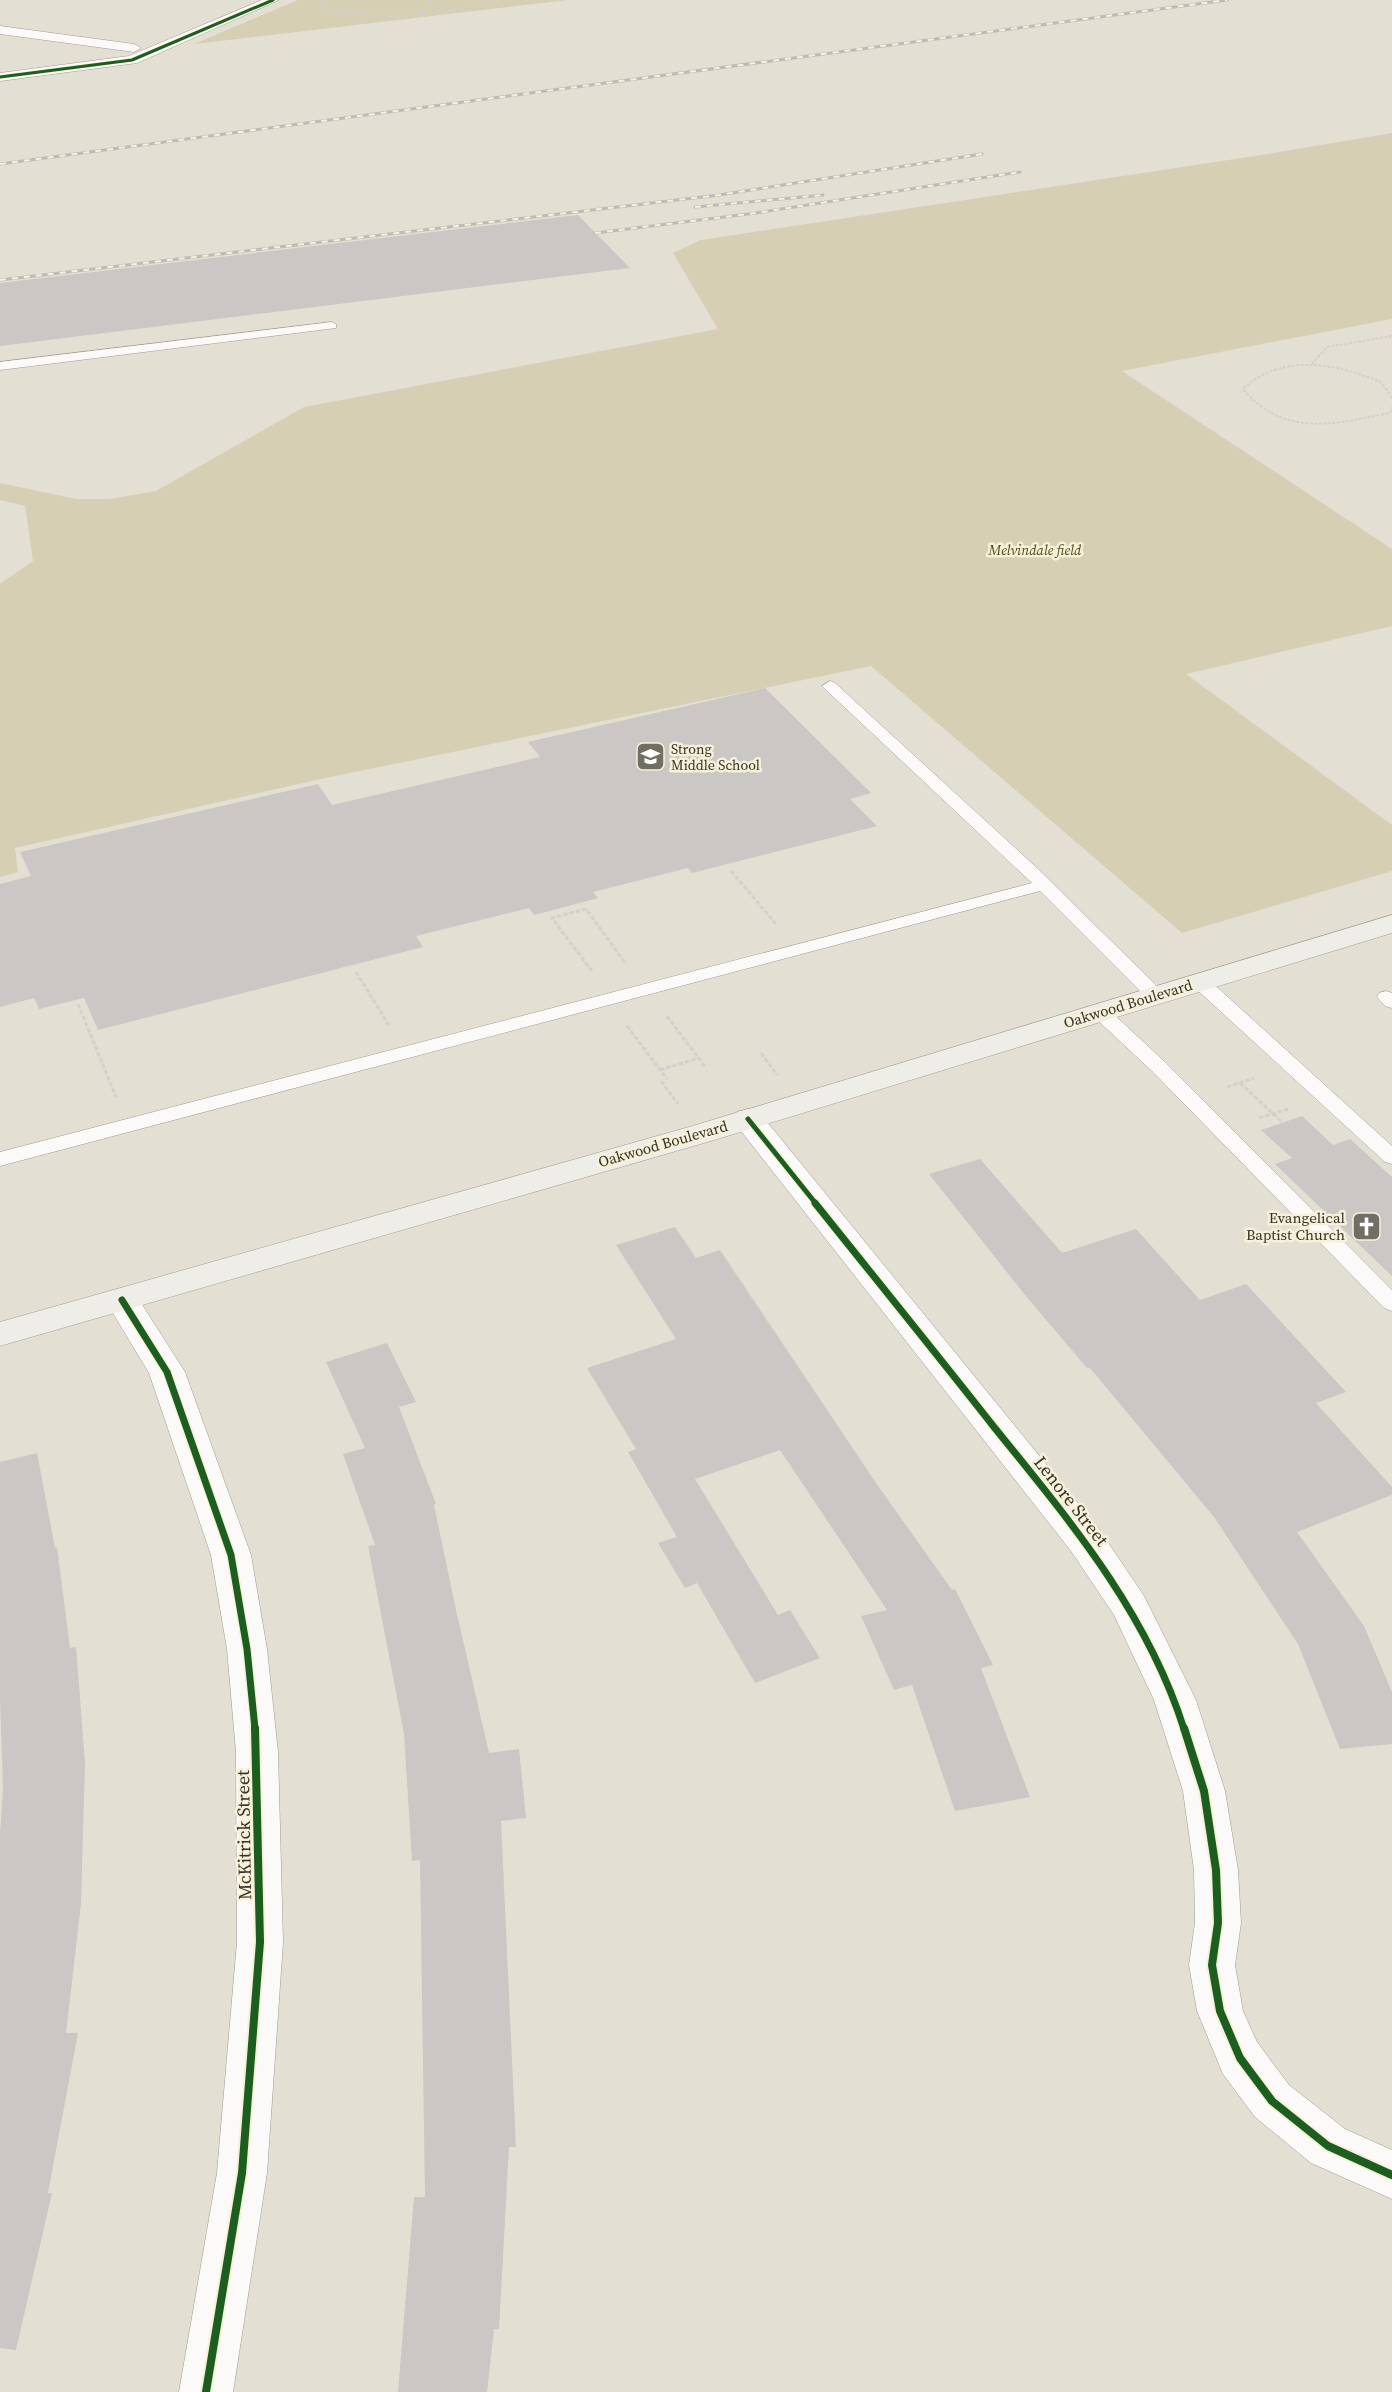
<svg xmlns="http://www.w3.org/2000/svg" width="1392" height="2392" font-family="'Source Serif 4',serif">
  <rect width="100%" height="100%" fill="#e3e0d3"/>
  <!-- green -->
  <g fill="#d6cfb3">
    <path d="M 298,0 L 568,0 L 194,44 Z"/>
    <path d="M 1392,133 L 1392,319 L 1122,371 L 1392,549 L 1392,626 L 1186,674 L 1392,825 L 1392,871 L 1182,933 L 871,666 L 321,779 L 15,848 L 18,872 L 0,877 L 0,584 L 33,561 L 25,506 L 0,500 L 0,483 L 76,499 L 109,499 L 156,491 L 304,407 L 718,329 L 673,253 L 701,240 L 1261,155 Z"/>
  </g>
  <!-- building -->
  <g fill="#cac7c5">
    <path d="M 578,215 L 630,268 L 0,346 L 0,283 Z"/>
    <path d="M 765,688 L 871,793 L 850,799 L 877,826 L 692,873 L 688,868 L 593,892 L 598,898 L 534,915 L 529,908 L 416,936 L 423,947 L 98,1030 L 84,998 L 39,1009 L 34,998 L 0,1007 L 0,884 L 31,876 L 20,852 L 318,784 L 332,805 L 540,757 L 528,742 Z"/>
    <path d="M 1302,1116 L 1333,1145 L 1350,1139 L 1392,1177 L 1392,1276 L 1275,1164 L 1292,1158 L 1261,1130 Z"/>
    <path d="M 980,1159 L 1062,1253 L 1136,1229 L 1200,1300 L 1246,1284 L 1346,1392 L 1316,1403 L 1392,1487 L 1392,1495 L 1297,1532 L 1364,1626 L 1392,1692 L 1392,1744 L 1340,1749 L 1298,1644 L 1214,1517 L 1090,1368 L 1087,1368 L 1025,1295 L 929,1174 Z"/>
    <path d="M 675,1227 L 696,1258 L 720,1250 L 876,1483 L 952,1590 L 955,1589 L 993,1665 L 981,1668 L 1030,1797 L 955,1811 L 912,1685 L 894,1690 L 861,1616 L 887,1610 L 780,1450 L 695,1479 L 778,1615 L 790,1610 L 820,1658 L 755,1683 L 697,1583 L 685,1588 L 658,1543 L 677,1537 L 628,1452 L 636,1449 L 587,1368 L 676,1339 L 616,1245 Z"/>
    <path d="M 387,1343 L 416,1402 L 399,1407 L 436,1504 L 434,1505 L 456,1610 L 489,1753 L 519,1749 L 526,1818 L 501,1821 L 516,2147 L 509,2147 L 499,2329 L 494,2329 L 487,2392 L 398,2392 L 414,2197 L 425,2197 L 420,1860 L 412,1861 L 404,1734 L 368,1546 L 375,1545 L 343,1454 L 365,1448 L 326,1362 Z"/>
    <path d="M 37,1453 L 55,1548 L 57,1547 L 70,1648 L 76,1647 L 85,1763 L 81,1904 L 66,2033 L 78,2033 L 48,2193 L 52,2193 L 16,2350 L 0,2348 L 0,1836 L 3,1787 L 0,1698 L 0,1462 Z"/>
  </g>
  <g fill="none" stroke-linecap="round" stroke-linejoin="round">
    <defs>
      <g id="service">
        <path d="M 332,322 L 336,324 L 336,328 L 0,370 L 0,362 Z"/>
        <path d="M 830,681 L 835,683 L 1037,868 L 1163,992 L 1165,996 L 1163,1000 L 1149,1000 L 1040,891 L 0,1166 L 0,1152 L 1032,883 L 825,689 L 822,686 Z"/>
        <path d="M 1201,977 L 1208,979 L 1392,1146 L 1392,1164 L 1385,1162 L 1194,987 L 1192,983 L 1194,979 Z"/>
        <path d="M 1386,991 L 1392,993 L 1392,1008 L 1385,1006 L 1377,997 L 1379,993 Z"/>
        <path d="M 1101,1007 L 1108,1009 L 1166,1063 L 1392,1290 L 1392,1311 L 1384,1308 L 1152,1071 L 1094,1017 L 1091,1013 L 1094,1009 Z"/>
      </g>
      <g id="minor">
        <path d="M 262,0 L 279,0 L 137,63 L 0,81 L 0,73 L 129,56 Z"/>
        <path d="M 0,26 L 134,44 L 141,48 L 134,52 L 0,34 Z"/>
        <path d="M 748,1109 L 759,1112 L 1099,1529 L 1144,1596 L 1196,1700 L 1225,1791 L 1238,1870 L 1241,1923 L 1235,1965 L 1243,2011 L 1257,2042 L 1289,2085 L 1345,2129 L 1392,2150 L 1392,2199 L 1311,2163 L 1255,2117 L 1223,2074 L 1197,2011 L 1189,1965 L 1195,1923 L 1194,1870 L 1183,1791 L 1154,1700 L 1114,1615 L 1071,1551 L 737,1126 L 732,1119 L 737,1112 Z"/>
        <path d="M 122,1288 L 134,1292 L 185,1372 L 251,1555 L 267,1649 L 278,1752 L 283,1942 L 267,2173 L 233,2392 L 179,2392 L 217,2173 L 237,1942 L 236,1752 L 227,1649 L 211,1555 L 149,1373 L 105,1300 L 110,1292 Z"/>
      </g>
      <path id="secondary" d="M 1392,915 L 1392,933 L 711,1141 L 0,1346 L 0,1322 L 689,1127 Z"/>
    </defs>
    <!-- service casing -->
    <use href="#service" stroke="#9e9b91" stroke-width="1"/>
    <!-- minor casing -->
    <use href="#minor" stroke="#9e9b91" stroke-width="1"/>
    <!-- secondary casing -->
    <use href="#secondary" stroke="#9e9b91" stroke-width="1"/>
    <!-- path-far2 -->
    <g stroke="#d1d1cd" stroke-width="1.5" stroke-dasharray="3 1.5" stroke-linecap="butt">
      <path d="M 320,0 L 321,8 C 380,23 439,16 497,0"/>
      <path d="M 422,14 L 431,0"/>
    </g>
    <!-- path-far1 -->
    <g stroke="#d1d1cd" stroke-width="2" stroke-dasharray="3 1.5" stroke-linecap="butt">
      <path d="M 1312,364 L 1327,347 L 1392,336"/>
      <path d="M 1392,398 C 1389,393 1385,387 1381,383 C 1375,378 1366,377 1359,374 C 1320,361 1274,359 1243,389 C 1284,438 1334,424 1390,413 L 1392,407"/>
    </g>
    <!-- path -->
    <g stroke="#d1d1cd" stroke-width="3" stroke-dasharray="4.5 2" stroke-linecap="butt">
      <path d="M 731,871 L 776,924"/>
      <path d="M 592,971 L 552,918 L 586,909 L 626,964"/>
      <path d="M 356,972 L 389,1025"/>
      <path d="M 78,1004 L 116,1097"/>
      <path d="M 667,1016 L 706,1068"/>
      <path d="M 627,1026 L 667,1079"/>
      <path d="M 761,1053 L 777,1075"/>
      <path d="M 660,1070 L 699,1058"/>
      <path d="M 661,1081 L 678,1104"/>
      <path d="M 1240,1083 L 1282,1122"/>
      <path d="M 1227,1087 L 1254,1078"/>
      <path d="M 1259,1118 L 1289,1109"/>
    </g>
    <!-- service -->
    <use href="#service" fill="#fbfaf8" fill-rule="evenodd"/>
    <!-- minor -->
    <use href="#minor" fill="#fbfaf8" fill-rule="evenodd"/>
    <!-- secondary -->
    <use href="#secondary" fill="#eeede7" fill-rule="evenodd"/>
    <defs>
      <g id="rail">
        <path d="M 0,164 L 1227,0"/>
        <path d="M 695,207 L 823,195"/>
        <path d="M 595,233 L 756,213 L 1020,172"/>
        <path d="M 0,280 L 719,195 L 982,154"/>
      </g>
    </defs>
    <!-- rail casing -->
    <use href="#rail" stroke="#bbbbb8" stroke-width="3"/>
    <!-- rail -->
    <use href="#rail" stroke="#f7f1d9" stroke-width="2" stroke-dasharray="6" stroke-linecap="butt"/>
    <defs>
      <path id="cycleway-far3" d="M 0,77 L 132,60 L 273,0"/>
      <path id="cycleway-far2" d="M 748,1119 L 817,1205"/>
      <g id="cycleway-far1">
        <path d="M 815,1203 C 875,1278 935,1352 994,1427 C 1070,1521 1147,1612 1184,1729"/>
        <path d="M 122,1300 L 167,1372 L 231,1555 L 247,1649 L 255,1729"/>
      </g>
      <g id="cycleway">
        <path d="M 1184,1728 L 1204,1791 L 1216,1870 L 1218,1923 L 1212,1965 L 1220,2011 L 1240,2058 L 1272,2101 L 1328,2146 L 1392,2175"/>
        <path d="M 206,2392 L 242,2173 L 260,1942 L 255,1728"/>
      </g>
    </defs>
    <!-- cycleway-far3 casing -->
    <use href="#cycleway-far3" stroke="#f7f1d9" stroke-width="4.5"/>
    <!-- cycleway-far2 casing -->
    <use href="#cycleway-far2" stroke="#f7f1d9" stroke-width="8"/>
    <!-- cycleway-far1 casing -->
    <use href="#cycleway-far1" stroke="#f7f1d9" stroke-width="10"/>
    <!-- cycleway casing -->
    <use href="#cycleway" stroke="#f7f1d9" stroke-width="12"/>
    <!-- cycleway-far3 -->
    <use href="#cycleway-far3" stroke="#1b5e20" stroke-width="3"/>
    <!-- cycleway-far2 -->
    <use href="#cycleway-far2" stroke="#1b5e20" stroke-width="5"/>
    <!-- cycleway-far1 -->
    <use href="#cycleway-far1" stroke="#1b5e20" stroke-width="7"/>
    <!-- cycleway -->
    <use href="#cycleway" stroke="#1b5e20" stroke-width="8"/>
  </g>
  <!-- icons -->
  <defs>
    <symbol id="school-square" viewBox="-11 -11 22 22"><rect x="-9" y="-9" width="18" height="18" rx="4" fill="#716f64" stroke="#f7f1d9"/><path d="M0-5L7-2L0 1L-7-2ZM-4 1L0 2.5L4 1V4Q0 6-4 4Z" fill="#fff"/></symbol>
    <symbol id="church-square" viewBox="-11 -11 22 22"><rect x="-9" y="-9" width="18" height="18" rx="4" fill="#716f64" stroke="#f7f1d9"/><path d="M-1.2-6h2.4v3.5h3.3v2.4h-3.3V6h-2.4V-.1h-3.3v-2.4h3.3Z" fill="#fff"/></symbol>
  </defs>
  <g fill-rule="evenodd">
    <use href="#school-square" x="634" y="740" width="33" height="33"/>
    <use href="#church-square" x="1350" y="1210" width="33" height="33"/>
  </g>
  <g text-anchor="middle" stroke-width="5" stroke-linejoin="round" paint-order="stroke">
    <!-- far-park labels -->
    <g font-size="14" font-style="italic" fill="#564816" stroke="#f7f1d9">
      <text x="1035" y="555">Melvindale field</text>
    </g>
    <!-- far-poi labels -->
    <g font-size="14" fill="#343229" stroke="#f7f1d9" text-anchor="start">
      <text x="671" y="754">Strong<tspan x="671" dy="16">Middle School</tspan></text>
    </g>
    <!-- street labels -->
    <g font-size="15" fill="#343229" stroke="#f7f1d9">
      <text transform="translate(1128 1004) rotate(-17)" y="5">Oakwood Boulevard</text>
      <text transform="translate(663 1144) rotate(-16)" y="5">Oakwood Boulevard</text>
    </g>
    <!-- poi labels -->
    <g font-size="15" fill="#343229" stroke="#f7f1d9" text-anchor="end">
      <text x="1345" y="1223">Evangelical<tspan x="1345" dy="17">Baptist Church</tspan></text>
    </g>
    <!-- near-street labels -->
    <g font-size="18" fill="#343229" stroke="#f7f1d9">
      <text transform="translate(1071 1501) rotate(52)" y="6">Lenore Street</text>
      <text transform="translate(244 1835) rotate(-91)" y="6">McKitrick Street</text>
    </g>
  </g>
</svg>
